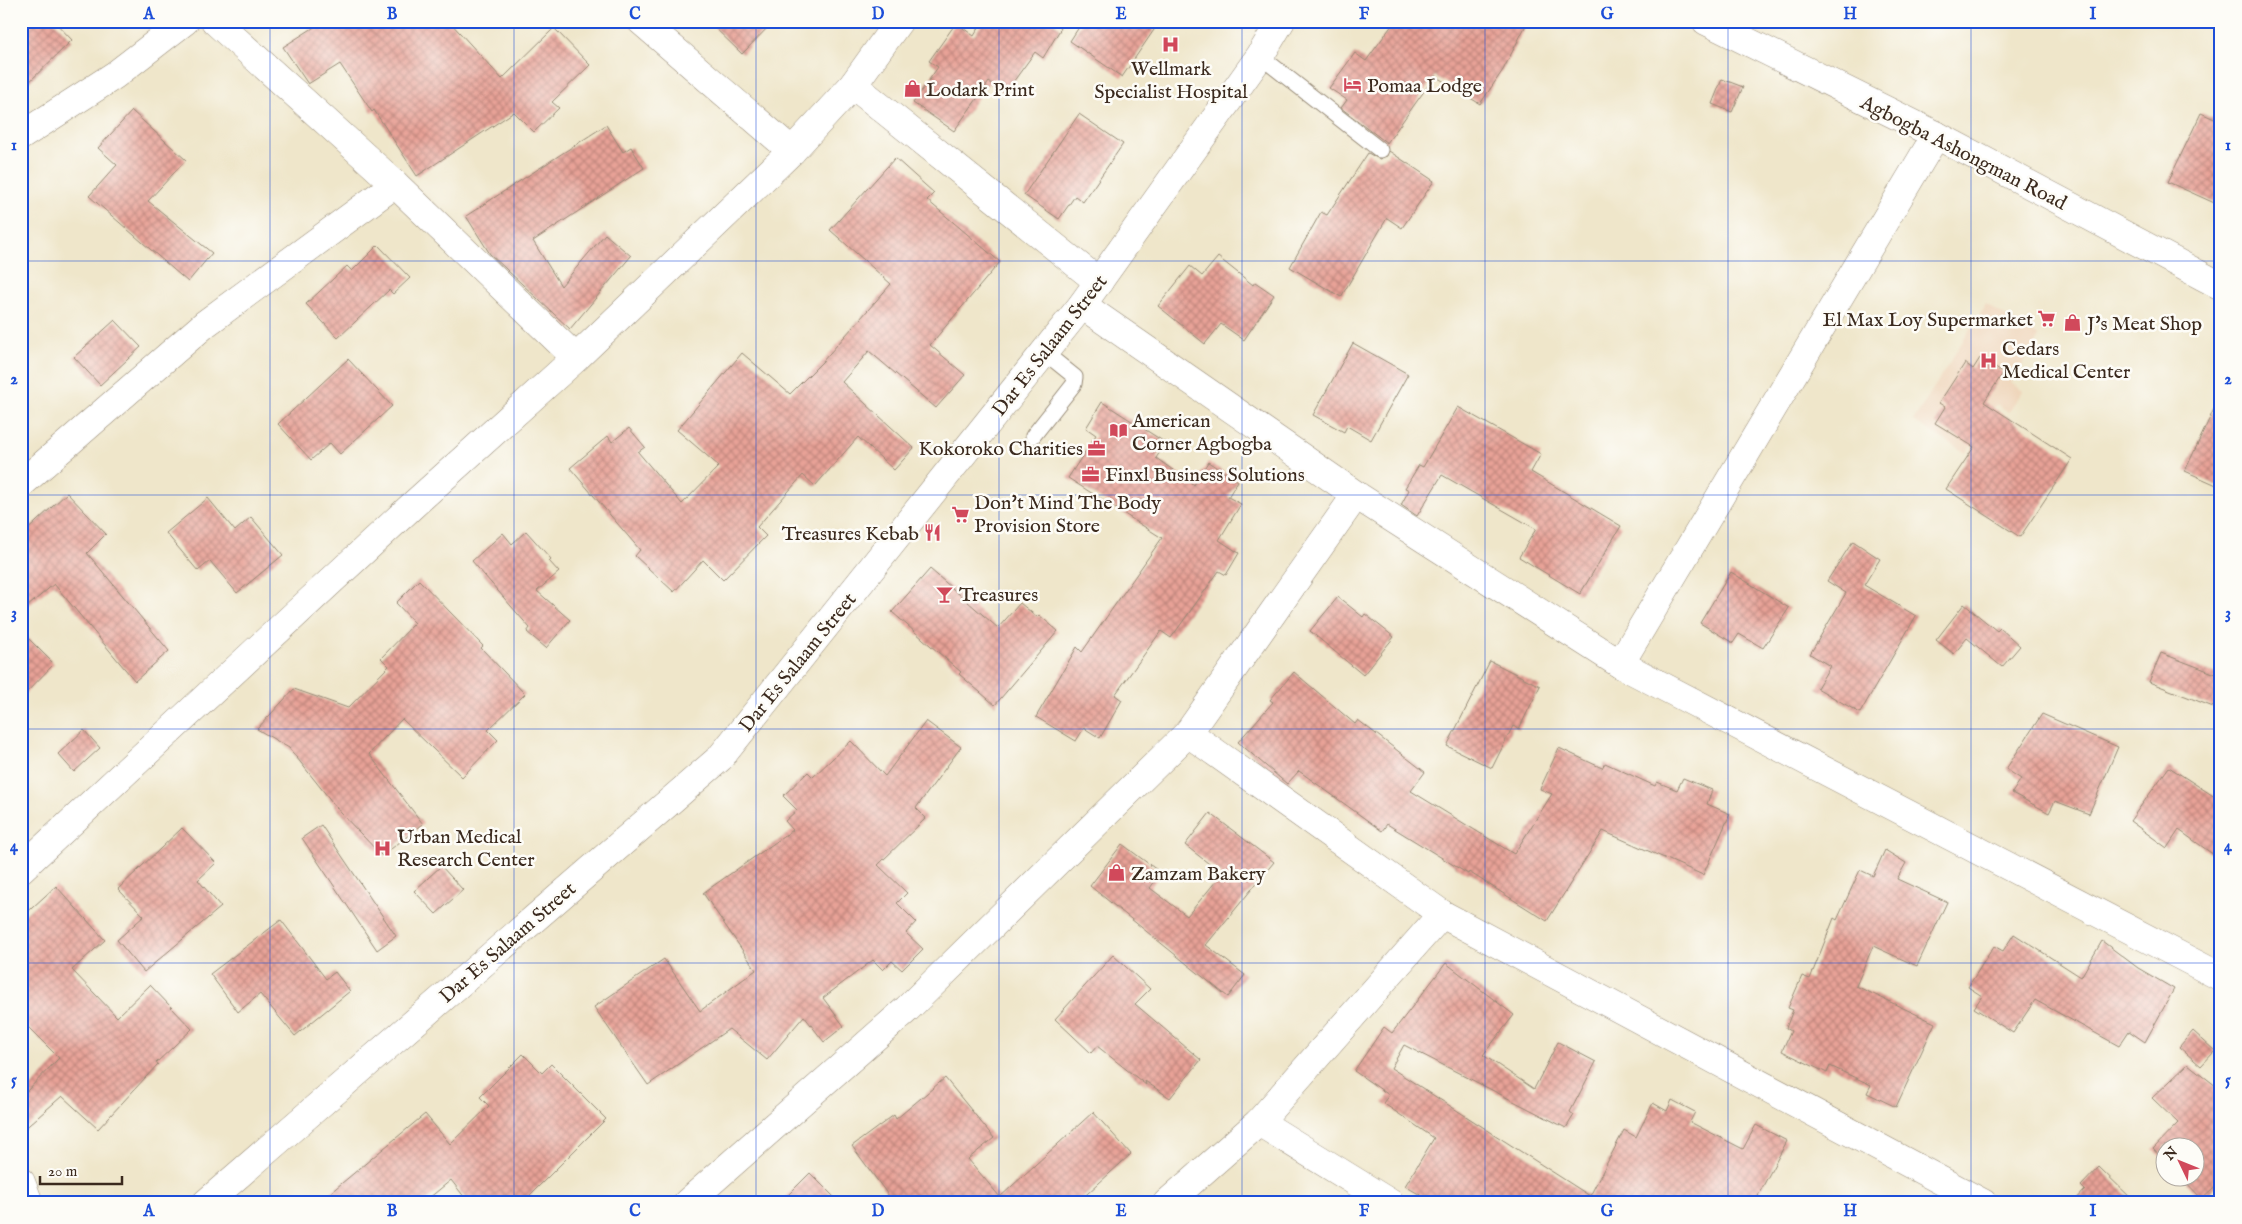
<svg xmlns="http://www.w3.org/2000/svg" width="2242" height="1224" font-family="'IM FELL English',serif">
  <defs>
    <pattern id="building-cross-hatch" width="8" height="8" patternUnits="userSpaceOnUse" patternTransform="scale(1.25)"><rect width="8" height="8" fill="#e8a297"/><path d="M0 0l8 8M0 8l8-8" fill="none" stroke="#bd847b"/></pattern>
  </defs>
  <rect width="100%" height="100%" fill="#fdfcf7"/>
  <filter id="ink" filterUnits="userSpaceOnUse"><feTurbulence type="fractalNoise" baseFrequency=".02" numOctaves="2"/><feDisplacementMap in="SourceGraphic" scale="10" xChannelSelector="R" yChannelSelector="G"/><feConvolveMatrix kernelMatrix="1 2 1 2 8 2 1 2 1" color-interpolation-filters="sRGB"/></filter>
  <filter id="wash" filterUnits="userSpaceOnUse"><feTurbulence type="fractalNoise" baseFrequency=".0096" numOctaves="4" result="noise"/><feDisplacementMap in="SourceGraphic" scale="20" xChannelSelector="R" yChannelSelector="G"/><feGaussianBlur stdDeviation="1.12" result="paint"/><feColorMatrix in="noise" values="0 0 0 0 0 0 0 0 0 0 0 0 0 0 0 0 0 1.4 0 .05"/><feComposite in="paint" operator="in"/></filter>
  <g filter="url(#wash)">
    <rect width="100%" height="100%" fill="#efe6ca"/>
    <!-- built -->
    <path fill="#efd6bb" d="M 1986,304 L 2039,337 L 2011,383 L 2023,391 L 2009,412 L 1996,404 L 1966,453 L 1913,421 Z"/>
    <g id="blocks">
      <!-- building -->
      <g fill="url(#building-cross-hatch)">
        <path d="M 21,21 L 54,21 L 72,40 L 21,90 Z"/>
        <path d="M 324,21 L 449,21 L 502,79 L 554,28 L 590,65 L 552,102 L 559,108 L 534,132 L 514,112 L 417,176 L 374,110 L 372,112 L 340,64 L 308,84 L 283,47 Z"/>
        <path d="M 708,21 L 774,21 L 742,54 Z"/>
        <path d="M 983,21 L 1050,21 L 1061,28 L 1043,58 L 1035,52 L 1005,93 L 989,82 L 954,131 L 913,103 L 938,67 L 929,61 L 956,23 L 974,36 Z"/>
        <path d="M 1083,21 L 1160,21 L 1122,77 L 1070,41 Z"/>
        <path d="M 1395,21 L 1528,21 L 1503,70 L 1480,104 L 1435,76 L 1387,143 L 1341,108 L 1347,100 L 1329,88 L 1355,53 L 1366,61 Z"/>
        <path d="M 1722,79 L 1743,87 L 1732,112 L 1712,104 Z"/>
        <path d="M 132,111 L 186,160 L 148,201 L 212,253 L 188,282 L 89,196 L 117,165 L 98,148 Z"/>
        <path d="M 2201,113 L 2221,122 L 2221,206 L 2168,182 Z"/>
        <path d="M 1079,114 L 1123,144 L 1083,202 L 1075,196 L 1059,219 L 1024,195 Z"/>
        <path d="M 606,125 L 623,152 L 631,147 L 644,168 L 533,241 L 561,286 L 605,234 L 631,256 L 570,329 L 490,254 L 466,216 Z"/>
        <path d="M 1389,151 L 1434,181 L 1402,228 L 1387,218 L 1341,297 L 1290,267 L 1321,212 L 1327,215 L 1368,153 L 1379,159 L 1387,156 Z"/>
        <path d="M 895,158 L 934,193 L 927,200 L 1000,262 L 930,345 L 965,375 L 936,408 L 869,351 L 842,382 L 914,448 L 894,470 L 858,437 L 815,486 L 803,475 L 757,527 L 766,536 L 723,580 L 703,560 L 674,592 L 635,556 L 640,550 L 570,468 L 608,436 L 612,442 L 629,428 L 645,447 L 638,452 L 682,504 L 719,466 L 677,430 L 742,353 L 790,394 L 822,362 L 891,284 L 830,230 Z"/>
        <path d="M 378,245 L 410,278 L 393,294 L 389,290 L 338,338 L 306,304 L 347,266 L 352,271 Z"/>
        <path d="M 1218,257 L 1253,285 L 1255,282 L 1274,295 L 1244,340 L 1221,324 L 1205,344 L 1158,306 L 1190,266 L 1202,276 Z"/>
        <path d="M 115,320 L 141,347 L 100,385 L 74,357 Z"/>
        <path d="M 1353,343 L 1408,374 L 1371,440 L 1347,426 L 1344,432 L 1313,415 Z"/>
        <path d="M 1980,358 L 2003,373 L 1984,402 L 2072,459 L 2020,537 L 1946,489 L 1974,447 L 1935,423 L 1945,407 L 1939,403 L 1965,363 L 1973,369 Z"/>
        <path d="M 348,359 L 392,406 L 340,454 L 330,443 L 311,460 L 278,424 Z"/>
        <path d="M 2221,394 L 2221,487 L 2185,471 Z"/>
        <path d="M 1102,402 L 1166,443 L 1156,458 L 1194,485 L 1208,462 L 1238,481 L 1228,497 L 1241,504 L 1219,540 L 1239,553 L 1226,575 L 1219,571 L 1171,638 L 1161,631 L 1115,695 L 1122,700 L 1100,738 L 1084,728 L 1076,741 L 1036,717 L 1077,647 L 1082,652 L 1162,538 L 1068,478 L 1096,435 L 1086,428 Z"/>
        <path d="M 1458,407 L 1541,454 L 1531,472 L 1621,526 L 1580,594 L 1519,557 L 1536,529 L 1442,475 L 1417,516 L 1401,505 L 1409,490 L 1405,488 L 1419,465 L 1423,467 Z"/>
        <path d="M 67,493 L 106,534 L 87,553 L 169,651 L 135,681 L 54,584 L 21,612 L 21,536 Z"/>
        <path d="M 208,498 L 235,531 L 251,517 L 283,555 L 237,593 L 210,561 L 198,571 L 166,533 Z"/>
        <path d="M 526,531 L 551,559 L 549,561 L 559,572 L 537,591 L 570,620 L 546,648 L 527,632 L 530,628 L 472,561 L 503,533 L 512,544 Z"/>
        <path d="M 1853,541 L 1880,559 L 1864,585 L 1916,616 L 1860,713 L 1817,688 L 1830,666 L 1810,654 L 1846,593 L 1827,581 Z"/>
        <path d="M 930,569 L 998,628 L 1020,603 L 1037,617 L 1039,615 L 1058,631 L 995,705 L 959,674 L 961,672 L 892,612 Z"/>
        <path d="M 1731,572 L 1789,608 L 1763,648 L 1739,634 L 1733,643 L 1700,623 Z"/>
        <path d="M 419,580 L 483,646 L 481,648 L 525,694 L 488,730 L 498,740 L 462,777 L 402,719 L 369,754 L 423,824 L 382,856 L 340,812 L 289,748 L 257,729 L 294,689 L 348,708 L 389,666 L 381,658 L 415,623 L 396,603 Z"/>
        <path d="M 1338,597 L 1363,617 L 1365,614 L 1394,637 L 1363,675 L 1310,631 Z"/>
        <path d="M 1964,604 L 1997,631 L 2000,628 L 2020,646 L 2002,667 L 1967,638 L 1954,654 L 1936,640 Z"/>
        <path d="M 21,631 L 54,664 L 21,698 Z"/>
        <path d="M 2161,653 L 2221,676 L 2221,710 L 2149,682 Z"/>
        <path d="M 1490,661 L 1540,686 L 1519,729 L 1513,726 L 1492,768 L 1447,746 Z"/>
        <path d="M 1294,672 L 1355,724 L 1358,720 L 1425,772 L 1411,791 L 1514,854 L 1552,794 L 1540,789 L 1559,748 L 1602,768 L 1605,763 L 1655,786 L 1657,782 L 1677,790 L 1683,778 L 1712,790 L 1707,804 L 1730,814 L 1703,875 L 1603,831 L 1547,921 L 1469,872 L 1468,874 L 1387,824 L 1382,831 L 1299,771 L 1287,784 L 1238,742 L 1273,702 L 1270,700 Z"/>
        <path d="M 2042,714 L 2118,747 L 2089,814 L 2055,801 L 2049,813 L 2012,793 L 2021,779 L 2006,769 Z"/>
        <path d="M 926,721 L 961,747 L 916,808 L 926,818 L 878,865 L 907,893 L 897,903 L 916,922 L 906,933 L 923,949 L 902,970 L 892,961 L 883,970 L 873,960 L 823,998 L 844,1026 L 824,1042 L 804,1016 L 767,1060 L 729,1029 L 648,1085 L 594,1007 L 664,959 L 700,1011 L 756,970 L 703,893 L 793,830 L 785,821 L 797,810 L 783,796 L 808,772 L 813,777 L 851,741 L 885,776 Z"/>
        <path d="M 84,730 L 100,748 L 74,772 L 58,754 Z"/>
        <path d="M 2169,767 L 2221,801 L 2221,860 L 2179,830 L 2167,848 L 2130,821 Z"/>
        <path d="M 1210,813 L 1274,862 L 1206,945 L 1245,975 L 1228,997 L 1090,886 L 1122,844 L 1161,873 L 1150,888 L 1187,916 L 1222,874 L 1185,845 Z"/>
        <path d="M 321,825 L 396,936 L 377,950 L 302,838 Z"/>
        <path d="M 182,828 L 216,863 L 198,880 L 221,907 L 144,972 L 117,940 L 144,916 L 118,889 Z"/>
        <path d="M 1885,850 L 1906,863 L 1897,879 L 1947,902 L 1917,966 L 1873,946 L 1856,986 L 1935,1023 L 1896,1107 L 1867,1093 L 1871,1085 L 1830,1066 L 1827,1073 L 1782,1051 L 1791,1031 L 1786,1028 L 1793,1010 L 1788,1008 L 1802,976 L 1810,979 L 1834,918 L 1837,920 L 1860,870 L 1873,876 Z"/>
        <path d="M 441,866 L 463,890 L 436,914 L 414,891 Z"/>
        <path d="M 56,886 L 105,940 L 72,970 L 117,1017 L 150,985 L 192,1029 L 156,1063 L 158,1064 L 98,1129 L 62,1096 L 21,1132 L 21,1097 L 59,1058 L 21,1020 L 21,918 Z"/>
        <path d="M 281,920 L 326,979 L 335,972 L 350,991 L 295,1036 L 260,994 L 238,1012 L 210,974 Z"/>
        <path d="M 2014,934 L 2081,977 L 2102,941 L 2138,968 L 2174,989 L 2145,1042 L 2129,1031 L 2119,1046 L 2035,1000 L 2013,1033 L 1974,1008 L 1982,996 L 1968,987 L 1994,946 L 2003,951 Z"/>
        <path d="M 1113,955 L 1150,989 L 1135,1004 L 1201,1060 L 1170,1098 L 1145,1081 L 1146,1085 L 1097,1046 L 1091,1053 L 1055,1019 Z"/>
        <path d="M 1446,963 L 1514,1015 L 1483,1055 L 1534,1089 L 1558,1042 L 1596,1062 L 1570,1112 L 1574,1115 L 1566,1128 L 1404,1045 L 1391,1068 L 1590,1196 L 1624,1130 L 1636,1137 L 1653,1103 L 1667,1111 L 1672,1100 L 1695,1112 L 1690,1122 L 1743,1149 L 1756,1125 L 1787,1141 L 1754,1203 L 1434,1203 L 1405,1186 L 1434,1138 L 1383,1103 L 1389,1095 L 1354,1071 L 1384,1027 L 1392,1033 Z"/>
        <path d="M 2193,1031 L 2215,1051 L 2201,1066 L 2179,1047 Z"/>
        <path d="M 523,1054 L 542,1073 L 551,1064 L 606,1119 L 522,1203 L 469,1203 L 451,1180 L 423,1203 L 318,1203 L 425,1114 L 450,1144 L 489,1106 L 480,1097 Z"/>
        <path d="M 2188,1064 L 2221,1090 L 2221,1182 L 2202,1199 L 2180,1176 L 2194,1176 L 2194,1146 L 2164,1146 L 2164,1161 L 2153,1149 L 2178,1123 L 2152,1098 Z"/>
        <path d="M 945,1078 L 994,1138 L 968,1159 L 1000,1197 L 1093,1112 L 1131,1154 L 1077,1203 L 894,1203 L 852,1146 L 894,1115 L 896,1119 Z"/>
        <path d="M 2099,1167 L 2136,1203 L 2073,1203 L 2085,1190 L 2081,1186 Z"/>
        <path d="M 810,1173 L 840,1203 L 780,1203 Z"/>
      </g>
    </g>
  </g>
  <g filter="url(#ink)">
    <use href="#blocks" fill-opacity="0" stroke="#958874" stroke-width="1"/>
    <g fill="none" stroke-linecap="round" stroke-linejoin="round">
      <defs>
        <g id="service">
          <path d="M 1260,56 L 1380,150"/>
          <path d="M 1033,436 L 1074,384 L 1075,377 L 1044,352"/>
        </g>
        <g id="minor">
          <path d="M 215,21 L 395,184 L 576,358"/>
          <path d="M 641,21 L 792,151"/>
          <path d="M 853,85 L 1099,282"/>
          <path d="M 21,136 L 115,75 L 185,21"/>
          <path d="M 1082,305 L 1356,495 L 1620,664 L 2221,977"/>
          <path d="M 21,484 L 205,324 L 395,184"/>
          <path d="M 1620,664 L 1936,135"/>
          <path d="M 1188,733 L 1442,914 L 1983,1203"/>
          <path d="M 21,869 L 413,505 L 576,358 L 792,151 L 853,85 L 899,21"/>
          <path d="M 1259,1122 L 1390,1203"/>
          <path d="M 21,1182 L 29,1203"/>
          <path d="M 206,1203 L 720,758 L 1082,305 L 1260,56 L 1281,21"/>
          <path d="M 687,1203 L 907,1009 L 1188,733 L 1356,495"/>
          <path d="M 1167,1203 L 1259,1122 L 1442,914"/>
        </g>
        <path id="tertiary" d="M 1706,21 L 1936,135 L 2221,286"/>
      </defs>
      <!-- service casing -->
      <use href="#service" stroke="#958874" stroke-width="17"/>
      <!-- minor casing -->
      <use href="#minor" stroke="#958874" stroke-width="29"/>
      <!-- tertiary casing -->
      <use href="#tertiary" stroke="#958874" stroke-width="29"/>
      <!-- service -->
      <use href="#service" stroke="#fff" stroke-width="15"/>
      <!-- minor -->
      <use href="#minor" stroke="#fff" stroke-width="28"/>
      <!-- tertiary -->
      <use href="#tertiary" stroke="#fff" stroke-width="28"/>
    </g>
  </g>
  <!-- grid -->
  <path fill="none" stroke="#1d4ed8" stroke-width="1" stroke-opacity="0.55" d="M 270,21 L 270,1203M 514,21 L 514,1203M 756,21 L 756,1203M 999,21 L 999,1203M 1242,21 L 1242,1203M 1485,21 L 1485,1203M 1728,21 L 1728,1203M 1971,21 L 1971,1203M 21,261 L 2221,261M 21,495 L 2221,495M 21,729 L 2221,729M 21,963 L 2221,963"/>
  <!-- icons -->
  <defs>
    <symbol id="hospital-bare" viewBox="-9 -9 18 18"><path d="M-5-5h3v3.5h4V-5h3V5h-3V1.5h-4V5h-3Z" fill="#d1495b" stroke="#fdfcf7" stroke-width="2.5" paint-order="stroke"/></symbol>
    <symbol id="hotel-bare" viewBox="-9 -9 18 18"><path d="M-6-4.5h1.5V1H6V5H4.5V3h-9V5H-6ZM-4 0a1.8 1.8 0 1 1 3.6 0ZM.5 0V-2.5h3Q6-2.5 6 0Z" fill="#d1495b" stroke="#fdfcf7" stroke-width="2.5" paint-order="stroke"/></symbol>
    <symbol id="shop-bare" viewBox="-9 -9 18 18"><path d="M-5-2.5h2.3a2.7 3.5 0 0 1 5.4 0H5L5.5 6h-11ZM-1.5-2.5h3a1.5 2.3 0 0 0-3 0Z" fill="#d1495b" stroke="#fdfcf7" stroke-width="2.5" paint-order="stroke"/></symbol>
    <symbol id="supermarket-bare" viewBox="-9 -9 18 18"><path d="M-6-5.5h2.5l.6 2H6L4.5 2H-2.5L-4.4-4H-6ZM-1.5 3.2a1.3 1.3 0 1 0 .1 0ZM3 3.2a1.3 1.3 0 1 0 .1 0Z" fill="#d1495b" stroke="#fdfcf7" stroke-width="2.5" paint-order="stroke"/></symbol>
    <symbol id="library-bare" viewBox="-9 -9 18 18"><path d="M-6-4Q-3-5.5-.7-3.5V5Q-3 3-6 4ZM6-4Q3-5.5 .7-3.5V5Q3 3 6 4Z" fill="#d1495b" stroke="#fdfcf7" stroke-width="2.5" paint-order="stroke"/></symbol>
    <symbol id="office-bare" viewBox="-9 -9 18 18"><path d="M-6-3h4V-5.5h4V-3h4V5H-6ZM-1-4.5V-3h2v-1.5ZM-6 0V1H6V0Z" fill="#d1495b" stroke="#fdfcf7" stroke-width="2.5" paint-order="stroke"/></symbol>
    <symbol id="restaurant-bare" viewBox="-9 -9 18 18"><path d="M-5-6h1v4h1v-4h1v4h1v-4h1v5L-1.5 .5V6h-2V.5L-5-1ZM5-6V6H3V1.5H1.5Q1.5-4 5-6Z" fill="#d1495b" stroke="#fdfcf7" stroke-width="2.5" paint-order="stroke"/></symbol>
    <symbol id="bar-bare" viewBox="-9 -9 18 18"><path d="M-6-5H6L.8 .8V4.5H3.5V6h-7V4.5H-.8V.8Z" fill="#d1495b" stroke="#fdfcf7" stroke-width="2.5" paint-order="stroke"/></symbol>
  </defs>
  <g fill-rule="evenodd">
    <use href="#hospital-bare" x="1158" y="32" width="25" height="25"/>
    <use href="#hotel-bare" x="1340" y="72" width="25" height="25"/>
    <use href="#shop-bare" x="900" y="76" width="25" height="25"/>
    <use href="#supermarket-bare" x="2034" y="306" width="25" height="25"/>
    <use href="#shop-bare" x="2060" y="310" width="25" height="25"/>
    <use href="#hospital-bare" x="1976" y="348" width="25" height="25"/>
    <use href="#library-bare" x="1106" y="418" width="25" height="25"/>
    <use href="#office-bare" x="1084" y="436" width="25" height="25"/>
    <use href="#office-bare" x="1078" y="462" width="25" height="25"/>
    <use href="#supermarket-bare" x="948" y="502" width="25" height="25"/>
    <use href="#restaurant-bare" x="920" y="520" width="25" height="25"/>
    <use href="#bar-bare" x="932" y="582" width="25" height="25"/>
    <use href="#hospital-bare" x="370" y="836" width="25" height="25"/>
    <use href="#shop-bare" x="1104" y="860" width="25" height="25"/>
  </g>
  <g text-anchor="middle" stroke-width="5" stroke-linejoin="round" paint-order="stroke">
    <!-- poi labels -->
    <g font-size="20" fill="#3b2a1e" stroke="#fdfcf7" text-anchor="start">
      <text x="1171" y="75" text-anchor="middle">Wellmark<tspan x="1171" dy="23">Specialist Hospital</tspan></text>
      <text x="1367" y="92">Pomaa Lodge</text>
      <text x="926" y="96">Lodark Print</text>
      <text x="2033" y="326" text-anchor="end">El Max Loy Supermarket</text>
      <text x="2087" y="330">J's Meat Shop</text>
      <text x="2002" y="355">Cedars<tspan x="2002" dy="23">Medical Center</tspan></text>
      <text x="1132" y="427">American<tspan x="1132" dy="23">Corner Agbogba</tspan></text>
      <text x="1083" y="455" text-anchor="end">Kokoroko Charities</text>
      <text x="1105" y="481">Finxl Business Solutions</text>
      <text x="974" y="509">Don't Mind The Body<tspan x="974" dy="23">Provision Store</tspan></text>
      <text x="919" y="540" text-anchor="end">Treasures Kebab</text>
      <text x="959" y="601">Treasures</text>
      <text x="397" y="843">Urban Medical<tspan x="397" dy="23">Research Center</tspan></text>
      <text x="1131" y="880">Zamzam Bakery</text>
    </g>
    <!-- street labels -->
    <g font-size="20" fill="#3b2a1e" stroke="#fdfcf7">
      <text transform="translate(1964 152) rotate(27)" y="7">Agbogba Ashongman Road</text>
      <text transform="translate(1049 345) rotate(-52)" y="7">Dar Es Salaam Street</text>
      <text transform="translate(797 662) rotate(-51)" y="7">Dar Es Salaam Street</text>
      <text transform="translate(507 942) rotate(-41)" y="7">Dar Es Salaam Street</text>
    </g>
  </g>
  <!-- margin -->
  <rect width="2242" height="1224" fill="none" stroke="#fdfcf7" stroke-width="55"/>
  <!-- north arrow -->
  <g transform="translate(2180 1162) rotate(313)"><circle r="24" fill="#fdfcf7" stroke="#afa8a0"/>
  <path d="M0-4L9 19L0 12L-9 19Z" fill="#d1495b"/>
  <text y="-8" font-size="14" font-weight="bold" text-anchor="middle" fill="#3b2a1e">N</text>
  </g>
  <!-- scale -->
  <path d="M40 1176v8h82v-8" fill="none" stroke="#3b2a1e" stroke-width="2.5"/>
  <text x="48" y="1176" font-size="15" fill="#3b2a1e" stroke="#fdfcf7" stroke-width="4" paint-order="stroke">20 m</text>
  <rect x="28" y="28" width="2186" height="1168" fill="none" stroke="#1d4ed8" stroke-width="2"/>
  <g font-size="16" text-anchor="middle" font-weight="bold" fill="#1d4ed8">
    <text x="149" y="19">A</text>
    <text x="392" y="19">B</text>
    <text x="635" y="19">C</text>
    <text x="878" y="19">D</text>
    <text x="1121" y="19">E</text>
    <text x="1364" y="19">F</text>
    <text x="1607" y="19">G</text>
    <text x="1850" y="19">H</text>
    <text x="2093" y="19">I</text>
    <text x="14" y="150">1</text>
    <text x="2228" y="150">1</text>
    <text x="14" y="384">2</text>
    <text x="2228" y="384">2</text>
    <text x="14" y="618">3</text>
    <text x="2228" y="618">3</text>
    <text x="14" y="851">4</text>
    <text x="2228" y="851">4</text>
    <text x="14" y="1085">5</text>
    <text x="2228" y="1085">5</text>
    <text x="149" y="1216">A</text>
    <text x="392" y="1216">B</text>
    <text x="635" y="1216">C</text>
    <text x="878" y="1216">D</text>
    <text x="1121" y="1216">E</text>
    <text x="1364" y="1216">F</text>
    <text x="1607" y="1216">G</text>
    <text x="1850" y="1216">H</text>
    <text x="2093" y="1216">I</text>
  </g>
</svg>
